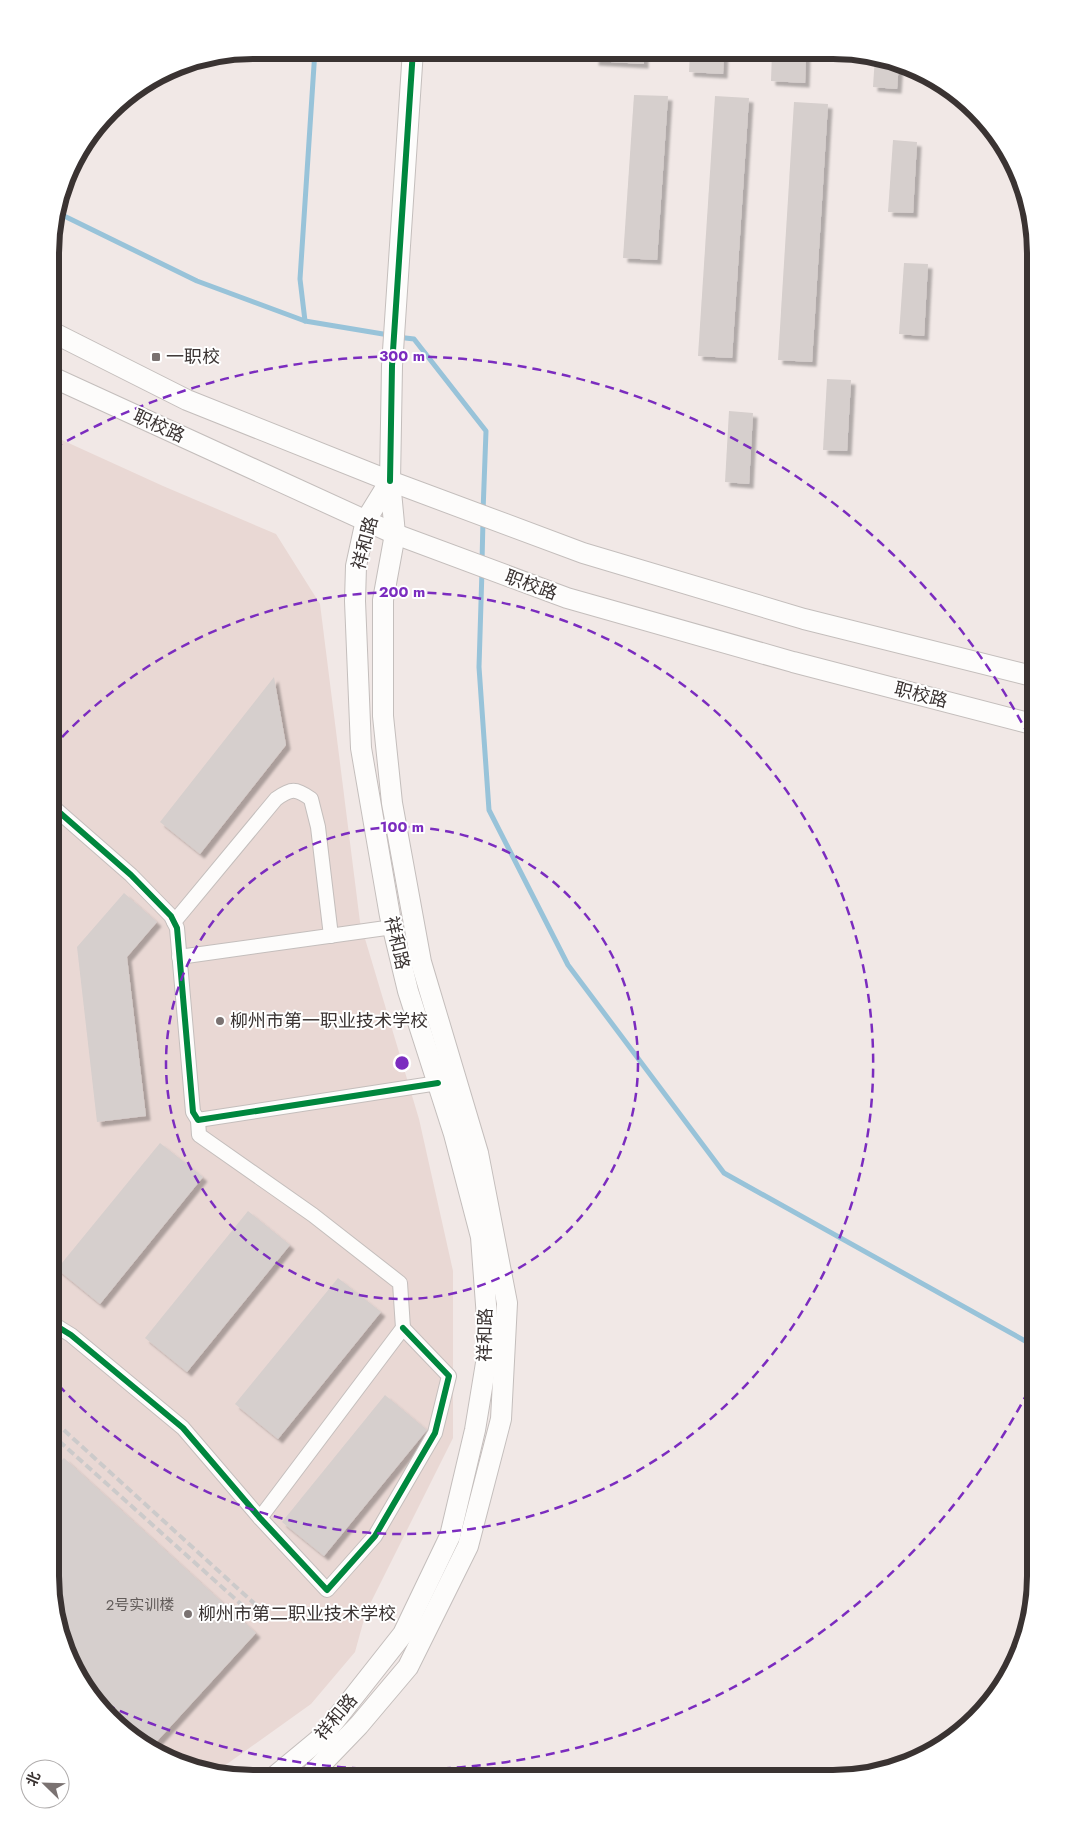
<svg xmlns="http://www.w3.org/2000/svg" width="1086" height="1829" font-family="Jost,'Noto Sans SC',sans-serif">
  <defs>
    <filter id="shadow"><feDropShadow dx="4.5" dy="4.5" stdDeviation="1" flood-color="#0004"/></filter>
  </defs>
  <rect width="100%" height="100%" fill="#f1e8e6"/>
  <!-- built -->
  <path fill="#e9d8d4" d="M 51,435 L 163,486 L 276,534 L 320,604 L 360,922 L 419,1119 L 453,1271 L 453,1438 L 366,1612 L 355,1652 L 311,1704 L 213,1774 L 175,1764 L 129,1737 L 92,1700 L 65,1654 L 50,1577 Z"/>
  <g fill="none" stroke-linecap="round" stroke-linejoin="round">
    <!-- stream -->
    <g stroke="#98c3d9" stroke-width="5">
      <path d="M 56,212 L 197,281 L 305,321 L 389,335"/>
      <path d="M 305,321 L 300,279 L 315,50"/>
      <path d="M 397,337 L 414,339 L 486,431 L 483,512"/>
      <path d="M 482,562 L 483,520"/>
      <path d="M 482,570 L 479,667 L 489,810 L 568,965 L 724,1173 L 1036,1347"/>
    </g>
  </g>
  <!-- building -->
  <g fill="#d6cfcd" filter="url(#shadow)">
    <path d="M 595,51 L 644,51 L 644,64 L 594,61 Z"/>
    <path d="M 690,51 L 724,51 L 723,74 L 689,72 Z"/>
    <path d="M 772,52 L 806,52 L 805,83 L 771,81 Z"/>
    <path d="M 875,56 L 899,62 L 897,89 L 873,87 Z"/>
    <path d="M 634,95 L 668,96 L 657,260 L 623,258 Z"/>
    <path d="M 715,96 L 749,98 L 732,358 L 698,356 Z"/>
    <path d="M 794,102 L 828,104 L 812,362 L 778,360 Z"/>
    <path d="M 893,140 L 917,142 L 913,213 L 888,212 Z"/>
    <path d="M 904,263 L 928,264 L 924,336 L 899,334 Z"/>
    <path d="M 827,379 L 851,380 L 847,451 L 823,450 Z"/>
    <path d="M 729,411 L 753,413 L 749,484 L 725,482 Z"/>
    <path d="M 274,677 L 286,745 L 200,854 L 160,822 Z"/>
    <path d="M 124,893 L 157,922 L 127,957 L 146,1116 L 97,1122 L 77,947 Z"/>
    <path d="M 160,1143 L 203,1177 L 100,1304 L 57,1269 Z"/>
    <path d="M 248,1211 L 290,1245 L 187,1372 L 145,1338 Z"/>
    <path d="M 338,1278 L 381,1312 L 278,1439 L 235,1404 Z"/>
    <path d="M 385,1395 L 427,1430 L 324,1556 L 282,1522 Z"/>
    <path d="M 64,1458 L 256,1633 L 150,1749 L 129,1737 L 92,1700 L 65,1654 L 50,1577 L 50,1473 Z"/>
  </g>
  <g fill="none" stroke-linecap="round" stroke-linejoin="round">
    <defs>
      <g id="street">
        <path d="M 51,805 L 131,875 L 171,916 L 177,928 L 193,1112 L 198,1120 L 438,1083"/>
        <path d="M 174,922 L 276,799 C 291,788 296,788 311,799 L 318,827 L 331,936"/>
        <path d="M 179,957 L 393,927"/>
        <path d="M 198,1120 L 199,1135 L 313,1215 L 400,1283 L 403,1328 L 260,1518"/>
        <path d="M 50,1322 L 71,1335 L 183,1428 L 260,1518 L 327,1590 L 375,1536 L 435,1433 L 449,1376 L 403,1328"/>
        <path d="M 50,1456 L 50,1455"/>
      </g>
      <g id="secondary">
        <path d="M 52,332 L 187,400 L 390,481 L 583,553 L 804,619 L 1036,677"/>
        <path d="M 52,377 L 395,534 L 567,598 L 793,662 L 1036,725"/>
        <path d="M 274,1777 L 321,1738 L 403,1634 L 450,1536 L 475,1430 L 489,1345 L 481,1237 L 454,1134 L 408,991 L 390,916 L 361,748 L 355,601 L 356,566 L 366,520 L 390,481"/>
        <path d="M 308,1778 L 359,1725 L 408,1667 L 468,1546 L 501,1419 L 507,1303 L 478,1153 L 421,962 L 392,803 L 383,716 L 383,600 L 395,534 L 390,481 L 392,366 L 413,50"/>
      </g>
    </defs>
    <!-- street casing -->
    <use href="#street" stroke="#c4bebc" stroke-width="16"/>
    <!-- secondary casing -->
    <use href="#secondary" stroke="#c4bebc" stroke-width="22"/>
    <!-- street -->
    <use href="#street" stroke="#fdfcfb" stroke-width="14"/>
    <!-- secondary -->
    <use href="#secondary" stroke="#fdfcfb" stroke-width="20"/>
    <!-- rail -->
    <g stroke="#cccaca" stroke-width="4" stroke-dasharray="8 4" stroke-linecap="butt">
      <path d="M 55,1422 L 268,1616"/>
      <path d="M 50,1433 L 261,1622"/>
    </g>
    <defs>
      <g id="cycleway">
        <path d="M 390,481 L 392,366 L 413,50"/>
        <path d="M 51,805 L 131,875 L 171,916 L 177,928 L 193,1112 L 198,1120 L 438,1083"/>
        <path d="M 50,1322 L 71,1335 L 183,1428 L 260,1518 L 327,1590 L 375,1536 L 435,1433 L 449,1376 L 403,1328"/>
      </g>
    </defs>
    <!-- cycleway casing -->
    <use href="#cycleway" stroke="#fff" stroke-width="9"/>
    <!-- cycleway -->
    <use href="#cycleway" stroke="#00873e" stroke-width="6"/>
  </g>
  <!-- distance rings -->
  <g fill="none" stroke="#7b2cbf" stroke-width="2.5" stroke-dasharray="9 6">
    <circle cx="402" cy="1063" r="236"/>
    <path d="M52 748A471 471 0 1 1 52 1378"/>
    <path d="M1035 1378A707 707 0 0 1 92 1698M54 448A707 707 0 0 1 1035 748"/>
  </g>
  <!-- markers -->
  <g fill="#7a7271" stroke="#fff" stroke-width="2">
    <rect x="151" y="352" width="10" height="10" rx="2.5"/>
    <circle cx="220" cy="1021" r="5"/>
    <circle cx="188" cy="1614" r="5"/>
  </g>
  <g text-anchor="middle" stroke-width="4" stroke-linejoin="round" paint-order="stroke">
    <!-- number labels -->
    <g font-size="15" fill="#625c5a">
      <text x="140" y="1610">2号实训楼</text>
    </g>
    <!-- poi labels -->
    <g font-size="18" fill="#3a3332" stroke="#fff" text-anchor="start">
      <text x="166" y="363">一职校</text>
      <text x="230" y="1027">柳州市第一职业技术学校</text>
      <text x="198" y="1620">柳州市第二职业技术学校</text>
    </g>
    <!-- street labels -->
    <g font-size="18" fill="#3a3332" stroke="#fff">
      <text transform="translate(159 426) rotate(24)" y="6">职校路</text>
      <text transform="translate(365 543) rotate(-75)" y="6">祥和路</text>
      <text transform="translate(531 585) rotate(20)" y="6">职校路</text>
      <text transform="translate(921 695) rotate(14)" y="6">职校路</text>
      <text transform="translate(397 943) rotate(77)" y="6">祥和路</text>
      <text transform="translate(485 1335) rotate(-89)" y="6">祥和路</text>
      <text transform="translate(336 1717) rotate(-50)" y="6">祥和路</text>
    </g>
  </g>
  <!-- crop -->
  <path d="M0 0H1086V1829H0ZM253 59H833A194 194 0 0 1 1027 253V1576A194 194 0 0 1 833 1770H253A194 194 0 0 1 59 1576V253A194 194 0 0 1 253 59Z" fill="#fff" fill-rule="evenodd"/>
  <path fill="none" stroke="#3a3332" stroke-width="6" d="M253 59H833A194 194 0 0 1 1027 253V1576A194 194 0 0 1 833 1770H253A194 194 0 0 1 59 1576V253A194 194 0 0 1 253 59Z"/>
  <circle cx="402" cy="1063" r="8" fill="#7b2cbf" stroke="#fff" stroke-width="2.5"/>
  <g font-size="15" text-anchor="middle" font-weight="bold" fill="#7b2cbf" stroke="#fff" stroke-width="4" stroke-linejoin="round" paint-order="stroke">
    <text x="402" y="361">300 m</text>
    <text x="402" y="597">200 m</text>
    <text x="402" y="832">100 m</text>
  </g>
  <!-- north arrow -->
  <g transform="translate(45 1784) rotate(293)"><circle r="24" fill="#ffffff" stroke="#b0adad"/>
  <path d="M0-4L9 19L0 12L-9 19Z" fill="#7a7271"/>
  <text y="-8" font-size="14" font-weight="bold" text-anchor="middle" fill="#3a3332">北</text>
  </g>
</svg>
